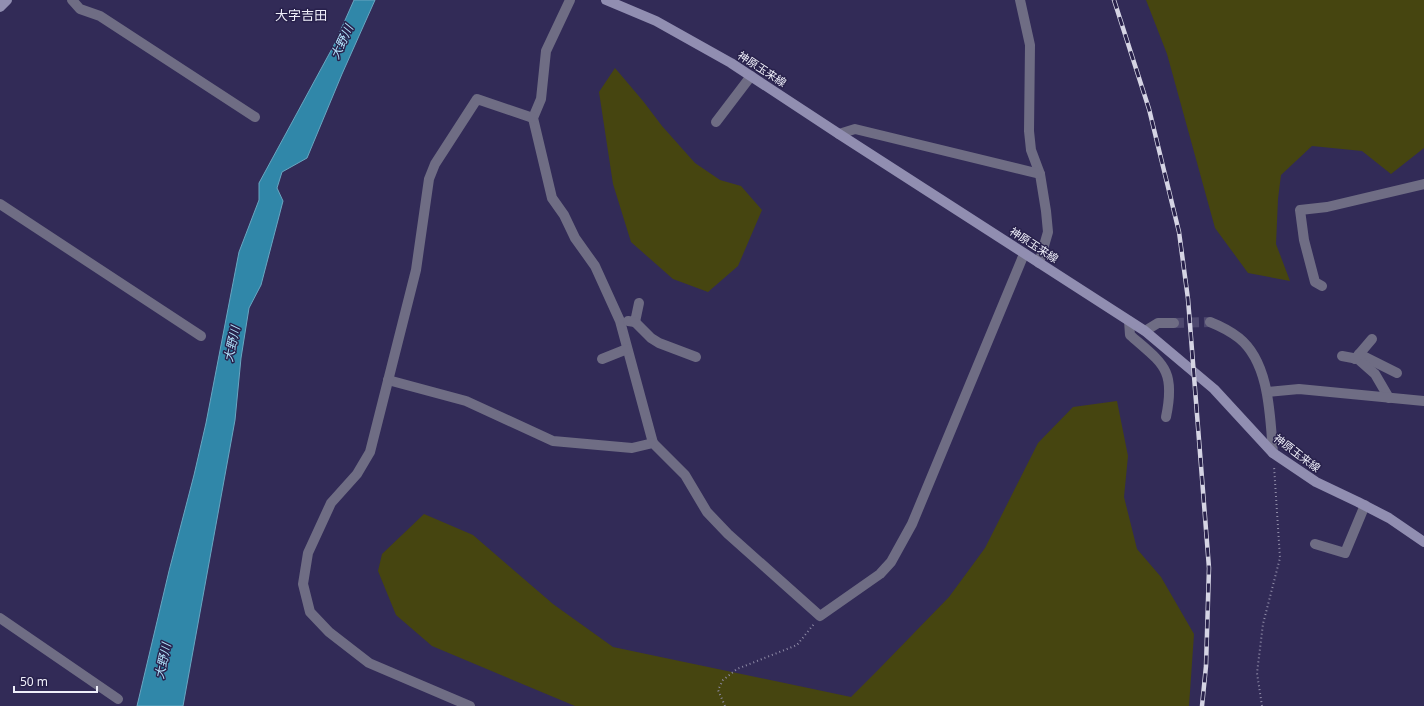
<svg xmlns="http://www.w3.org/2000/svg" width="1424" height="706" font-family="'Noto Sans','Noto Sans JP',sans-serif">
  <rect width="100%" height="100%" fill="#322b57"/>
  <!-- green -->
  <g fill="#464510">
    <path d="M 1146,0 L 1424,0 L 1424,148 L 1391,174 L 1362,151 L 1312,146 L 1281,175 L 1278,199 L 1276,244 L 1290,281 L 1248,273 L 1215,228 L 1167,54 Z"/>
    <path d="M 615,68 L 643,101 L 662,126 L 695,163 L 720,180 L 741,186 L 762,210 L 738,266 L 708,292 L 673,279 L 631,242 L 613,184 L 599,92 Z"/>
    <path d="M 1117,401 L 1128,456 L 1124,497 L 1137,549 L 1161,577 L 1194,634 L 1189,706 L 575,706 L 432,646 L 396,615 L 378,571 L 382,554 L 424,514 L 473,535 L 553,604 L 613,647 L 851,697 L 878,670 L 949,597 L 985,548 L 1038,443 L 1073,407 Z"/>
  </g>
  <!-- water -->
  <path fill="#3087a9" stroke="#69a6c1" d="M 354,0 L 375,0 L 342,74 L 307,158 L 282,172 L 277,188 L 283,201 L 261,285 L 249,308 L 241,358 L 235,420 L 183,706 L 137,706 L 169,571 L 194,475 L 206,423 L 239,252 L 259,200 L 259,183 L 334,45 Z"/>
  <g fill="none" stroke-linecap="round" stroke-linejoin="round">
    <!-- minor-tunnel -->
    <path stroke="#4e486f" stroke-width="10" stroke-dasharray="10 5" stroke-linecap="butt" d="M 1174,323 L 1210,322"/>
    <!-- path -->
    <g stroke="#8f8ba7" stroke-width="2" stroke-dasharray="1 3" stroke-linecap="butt">
      <path d="M 725,706 L 718,690 L 723,680 L 737,669 L 797,645 L 814,624"/>
      <path d="M 1262,706 L 1257,673 L 1263,624 L 1280,558 L 1274,466"/>
    </g>
    <!-- minor -->
    <g stroke="#6f6d84" stroke-width="10">
      <path d="M 72,0 L 80,9 L 100,16 L 255,117"/>
      <path d="M 570,0 L 546,51 L 541,99 L 533,118 L 552,198 L 564,215 L 575,238 L 595,266 L 620,321 L 653,443"/>
      <path d="M 1020,0 L 1030,45 L 1029,131 L 1031,150 L 1040,174 L 1046,211 L 1048,232 L 1039,263"/>
      <path d="M 716,122 L 751,76"/>
      <path d="M 839,134 L 855,129 L 1040,174"/>
      <path d="M 0,204 L 201,336"/>
      <path d="M 1322,286 L 1315,282 L 1304,240 L 1300,210 L 1327,207 L 1424,184"/>
      <path d="M 628,321 L 635,322 L 639,303"/>
      <path d="M 1129,321 L 1130,335 C 1163,364 1176,369 1166,417"/>
      <path d="M 635,322 L 651,338 L 659,343 L 696,357"/>
      <path d="M 1210,322 C 1220,326 1230,331 1239,338 C 1270,363 1270,417 1273,453"/>
      <path d="M 1145,331 L 1158,323 L 1174,323"/>
      <path d="M 1359,354 L 1397,373"/>
      <path d="M 1342,356 L 1358,359 L 1375,374 L 1389,398"/>
      <path d="M 602,359 L 627,349"/>
      <path d="M 1355,359 L 1372,339"/>
      <path d="M 388,380 L 466,401 L 553,441 L 632,448 L 653,443 L 685,475 L 707,512 L 728,534 L 820,616 L 880,574 L 891,562 L 912,524 L 1024,254"/>
      <path d="M 1267,392 L 1299,389 L 1424,401"/>
      <path d="M 1315,544 L 1345,553 L 1365,505"/>
      <path d="M 0,618 L 118,699"/>
      <path d="M 470,706 L 369,663 L 329,632 L 310,612 L 303,584 L 308,553 L 331,503 L 357,474 L 370,452 L 416,270 L 429,179 L 435,164 L 477,99 L 533,118"/>
    </g>
    <!-- secondary -->
    <g stroke="#918eb1" stroke-width="10">
      <path d="M 606,0 L 656,21 L 731,63 L 839,134 L 1145,331 L 1214,389 L 1273,453 L 1316,482 L 1358,502 L 1389,518 L 1424,542"/>
      <path d="M 0,7 L 7,0"/>
    </g>
    <defs>
      <path id="rail" d="M 1114,0 L 1149,109 L 1179,232 L 1188,299 L 1209,568 L 1206,666 L 1202,706"/>
    </defs>
    <!-- rail casing -->
    <use href="#rail" stroke="#d5d4e4" stroke-width="4.5"/>
    <!-- rail -->
    <use href="#rail" stroke="#28214b" stroke-width="3" stroke-dasharray="9" stroke-linecap="butt"/>
  </g>
  <g text-anchor="middle" stroke-width="3" stroke-linejoin="round" paint-order="stroke">
    <!-- street labels -->
    <g font-size="11" fill="#efeffa" stroke="#28214b">
      <text transform="translate(762 69) rotate(33)" y="4">神原玉来線</text>
      <text transform="translate(1034 245) rotate(33)" y="4">神原玉来線</text>
      <text transform="translate(1297 453) rotate(37)" y="4">神原玉来線</text>
    </g>
    <!-- water labels -->
    <g font-size="12" font-style="italic" fill="#b4e5fd" stroke="#28214b">
      <text transform="translate(342 42) rotate(-65)" y="4">大野川</text>
      <text transform="translate(232 344) rotate(-78)" y="4">大野川</text>
      <text transform="translate(163 661) rotate(-78)" y="4">大野川</text>
    </g>
    <!-- quarter labels -->
    <g font-size="13" fill="#efeffa" stroke="#28214b">
      <text x="301" y="20">大字吉田</text>
    </g>
  </g>
  <!-- scale -->
  <path d="M14 686v6h83v-6" fill="none" stroke="#efeffa" stroke-width="2"/>
  <text x="20" y="686" font-size="12" fill="#efeffa" stroke="#28214b" stroke-width="3" paint-order="stroke">50 m</text>
</svg>
